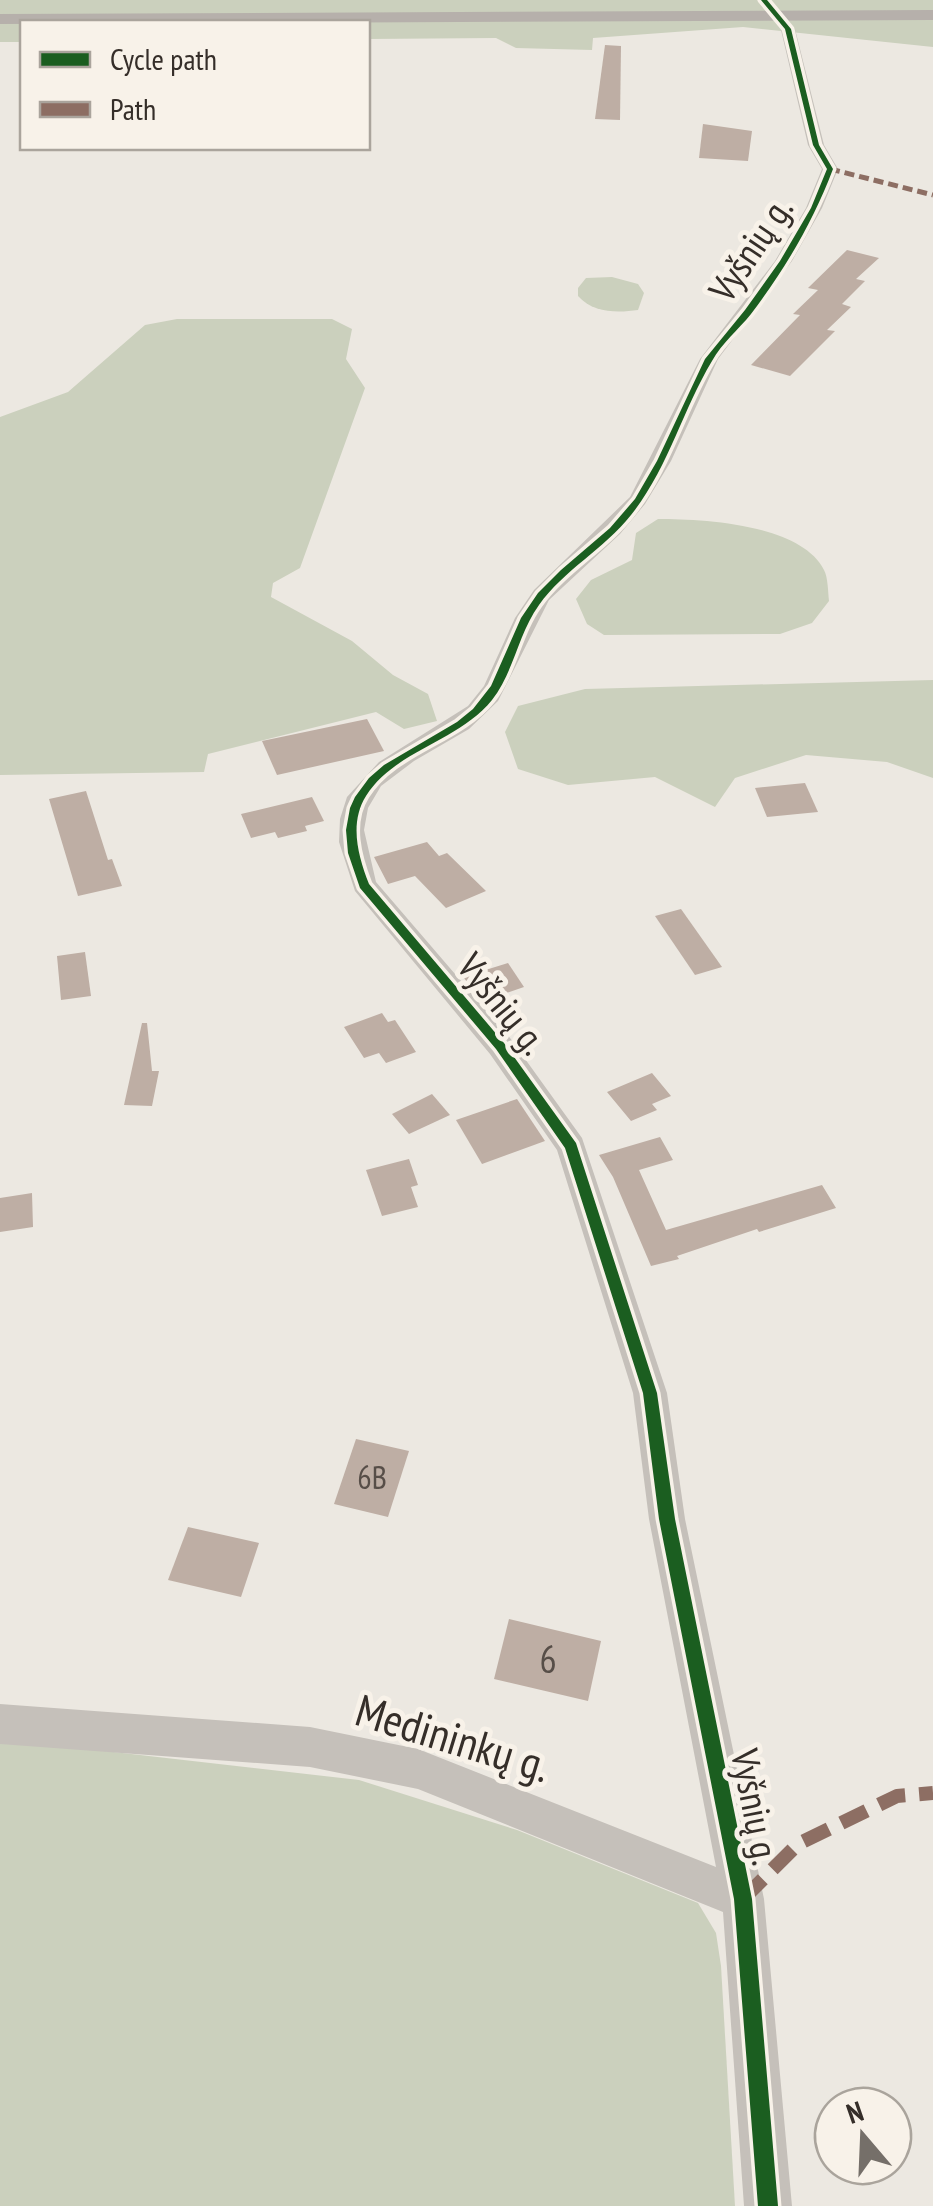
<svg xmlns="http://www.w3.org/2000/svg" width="933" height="2206" font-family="'PT Sans Narrow',sans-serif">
  <rect width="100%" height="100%" fill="#ece8e1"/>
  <!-- green -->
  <g fill="#cbd0bd">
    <path d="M 0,0 L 933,0 L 933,47 L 743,27 L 593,38 L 592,50 L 516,48 L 496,38 L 368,39 L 368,22 L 22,22 L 22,42 L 0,42 Z"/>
    <path d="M 612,277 L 638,284 L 644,293 L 638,310 C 617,313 593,313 578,296 L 578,288 L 586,278 Z"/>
    <path d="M 177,319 L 332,319 L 352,329 L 346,359 L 365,388 L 300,568 L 273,583 L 271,597 L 352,641 L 393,675 L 428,694 L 437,721 L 404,729 L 376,712 L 208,754 L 204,772 L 0,775 L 0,417 L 68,392 L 145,325 Z"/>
    <path d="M 658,519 C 703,519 801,524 824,570 C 828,577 828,592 829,601 L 812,623 L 780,634 L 604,635 L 587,624 L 576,599 L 591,580 L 632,560 L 636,533 Z"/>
    <path d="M 933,680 L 933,778 L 887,762 L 806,755 L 735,778 L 715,807 L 655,777 L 568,785 L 518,769 L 505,732 L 518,706 L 585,689 Z"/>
    <path d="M 0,1739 L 359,1780 L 517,1830 L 698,1903 L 716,1933 L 721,1966 L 735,2206 L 0,2206 Z"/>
  </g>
  <!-- building -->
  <g fill="#beaea4">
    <path d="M 605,45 L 621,46 L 620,120 L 595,119 Z"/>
    <path d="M 703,124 L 752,131 L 748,161 L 699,158 Z"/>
    <path d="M 847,250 L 879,258 L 856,279 L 865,281 L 842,304 L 851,307 L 827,330 L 835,331 L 790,376 L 751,365 L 800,315 L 793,314 L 818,290 L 808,288 Z"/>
    <path d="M 367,719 L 384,751 L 277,775 L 262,741 Z"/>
    <path d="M 805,783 L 818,812 L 767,817 L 755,788 Z"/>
    <path d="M 86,791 L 108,860 L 112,859 L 122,886 L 78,896 L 49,799 Z"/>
    <path d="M 312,797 L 324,821 L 305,826 L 307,831 L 278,838 L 275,832 L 251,838 L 241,814 Z"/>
    <path d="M 427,842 L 439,856 L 447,853 L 486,891 L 446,908 L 415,876 L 388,884 L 374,857 Z"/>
    <path d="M 681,909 L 722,967 L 695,975 L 655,916 Z"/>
    <path d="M 85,952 L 91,996 L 61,1000 L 57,956 Z"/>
    <path d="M 508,963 L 524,987 L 483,1001 L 463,977 Z"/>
    <path d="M 382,1013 L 388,1022 L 395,1020 L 416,1052 L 386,1063 L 379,1053 L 364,1058 L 344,1027 Z"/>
    <path d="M 142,1023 L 147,1023 L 152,1071 L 159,1071 L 152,1106 L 124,1105 Z"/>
    <path d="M 652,1073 L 671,1096 L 652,1104 L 657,1110 L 631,1121 L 607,1092 Z"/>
    <path d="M 432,1094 L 450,1115 L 409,1134 L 392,1114 Z"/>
    <path d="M 517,1099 L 545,1141 L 482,1164 L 456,1120 Z"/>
    <path d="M 660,1137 L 673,1160 L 639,1170 L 666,1230 L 822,1185 L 836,1208 L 759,1232 L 757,1229 L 677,1256 L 679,1259 L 651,1266 L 613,1177 L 599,1155 Z"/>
    <path d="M 409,1159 L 418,1185 L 411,1187 L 418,1207 L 382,1216 L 366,1170 Z"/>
    <path d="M 32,1193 L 33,1227 L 0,1232 L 0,1198 Z"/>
    <path d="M 356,1439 L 409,1451 L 388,1517 L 334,1504 Z"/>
    <path d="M 188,1527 L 259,1543 L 241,1597 L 168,1580 Z"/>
    <path d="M 509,1619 L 601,1641 L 588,1701 L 494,1679 Z"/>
  </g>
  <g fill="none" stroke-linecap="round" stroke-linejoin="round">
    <!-- minor -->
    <path fill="#c5c0ba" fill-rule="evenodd" d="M 758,0 L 771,0 L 795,29 L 824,145 L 838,169 L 822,208 L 792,261 L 718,359 L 671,461 L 645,504 L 620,534 L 549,600 L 498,701 L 469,729 L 414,761 L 381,786 L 368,808 L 364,830 L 376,882 L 510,1038 L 582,1138 L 667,1393 L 685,1519 L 764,1899 L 792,2206 L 744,2206 L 723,1912 L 418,1789 L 310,1767 L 0,1744 L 0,1704 L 310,1727 L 418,1749 L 716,1867 L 649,1519 L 633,1393 L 557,1150 L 490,1054 L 355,891 L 339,842 L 340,819 L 347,797 L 379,762 L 468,706 L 484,686 L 515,618 L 534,590 L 630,497 L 700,359 L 775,261 L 806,208 L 822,169 L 808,145 L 781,30 Z"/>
    <!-- secondary -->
    <path fill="#b6b0ab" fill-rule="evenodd" d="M 933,10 L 933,20 L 0,24 L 0,14 Z"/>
    <!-- quiet-far1 -->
    <path stroke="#8d6e63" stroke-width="5" stroke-dasharray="10 5" stroke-linecap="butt" d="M 830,169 L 933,195"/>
    <!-- quiet -->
    <path stroke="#8d6e63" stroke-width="14" stroke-dasharray="28 14" stroke-linecap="butt" d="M 743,1899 L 798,1844 L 897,1796 L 933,1793"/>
    <defs>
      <path id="cycleway" d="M 761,0 L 767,0 L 791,29 L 819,145 L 833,169 C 813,222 785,269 751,314 C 738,330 722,343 712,361 C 682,411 668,469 631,515 C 604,549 564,570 539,605 C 518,634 514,672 492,700 C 458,742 395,750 366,796 C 349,823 358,856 369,884 L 504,1043 L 576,1143 L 657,1393 L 675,1519 L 752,1899 L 778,2206 L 758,2206 L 734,1899 L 659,1519 L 643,1393 L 565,1148 L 496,1049 L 360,888 L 348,853 L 346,830 L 350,808 L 355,797 L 369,778 L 384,765 L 457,722 L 473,709 L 491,686 L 521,618 L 538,593 L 561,570 L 610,528 L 635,499 L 657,461 L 705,359 L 745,310 L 780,261 L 811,208 L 827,169 L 813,145 L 785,29 Z"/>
    </defs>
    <!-- cycleway casing -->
    <use href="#cycleway" stroke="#f8f2e9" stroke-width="7"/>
    <!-- cycleway -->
    <use href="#cycleway" fill="#1b5e20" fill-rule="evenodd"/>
  </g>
  <g text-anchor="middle" stroke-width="10" stroke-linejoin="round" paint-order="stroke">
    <!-- number labels -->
    <g font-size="32" fill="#574e48">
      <text x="372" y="1489">6B</text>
    </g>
    <!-- street labels -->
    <g font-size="38" fill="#352e29" stroke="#f8f2e9">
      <text transform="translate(751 249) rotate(-56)" y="13">Vyšnių g.</text>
      <text transform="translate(502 1004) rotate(51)" y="13">Vyšnių g.</text>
      <text transform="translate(755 1807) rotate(79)" y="13">Vyšnių g.</text>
    </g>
    <!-- near-number labels -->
    <g font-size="38" fill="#574e48">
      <text x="548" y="1673">6</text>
    </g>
    <!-- near-street labels -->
    <g font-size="45" fill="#352e29" stroke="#f8f2e9">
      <text transform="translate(453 1738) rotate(17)" y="16">Medininkų g.</text>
    </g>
  </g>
  <!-- legend -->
  <rect x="20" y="20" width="350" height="130" fill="#f8f2e9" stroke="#aaa49c" stroke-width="2.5"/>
  <rect x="40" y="52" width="50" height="15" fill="#1b5e20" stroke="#aaa49c" stroke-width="2.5"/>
  <text x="110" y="70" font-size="30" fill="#352e29">Cycle path</text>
  <rect x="40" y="102" width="50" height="15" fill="#8d6e63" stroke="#aaa49c" stroke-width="2.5"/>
  <text x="110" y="120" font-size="30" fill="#352e29">Path</text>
  <!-- north arrow -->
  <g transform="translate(863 2136) rotate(341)"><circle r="48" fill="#f8f2e9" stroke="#aaa49c" stroke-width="2.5"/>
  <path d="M0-8L18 38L0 25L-18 38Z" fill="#756f69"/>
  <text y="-15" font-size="28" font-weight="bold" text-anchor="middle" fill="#352e29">N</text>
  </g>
</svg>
